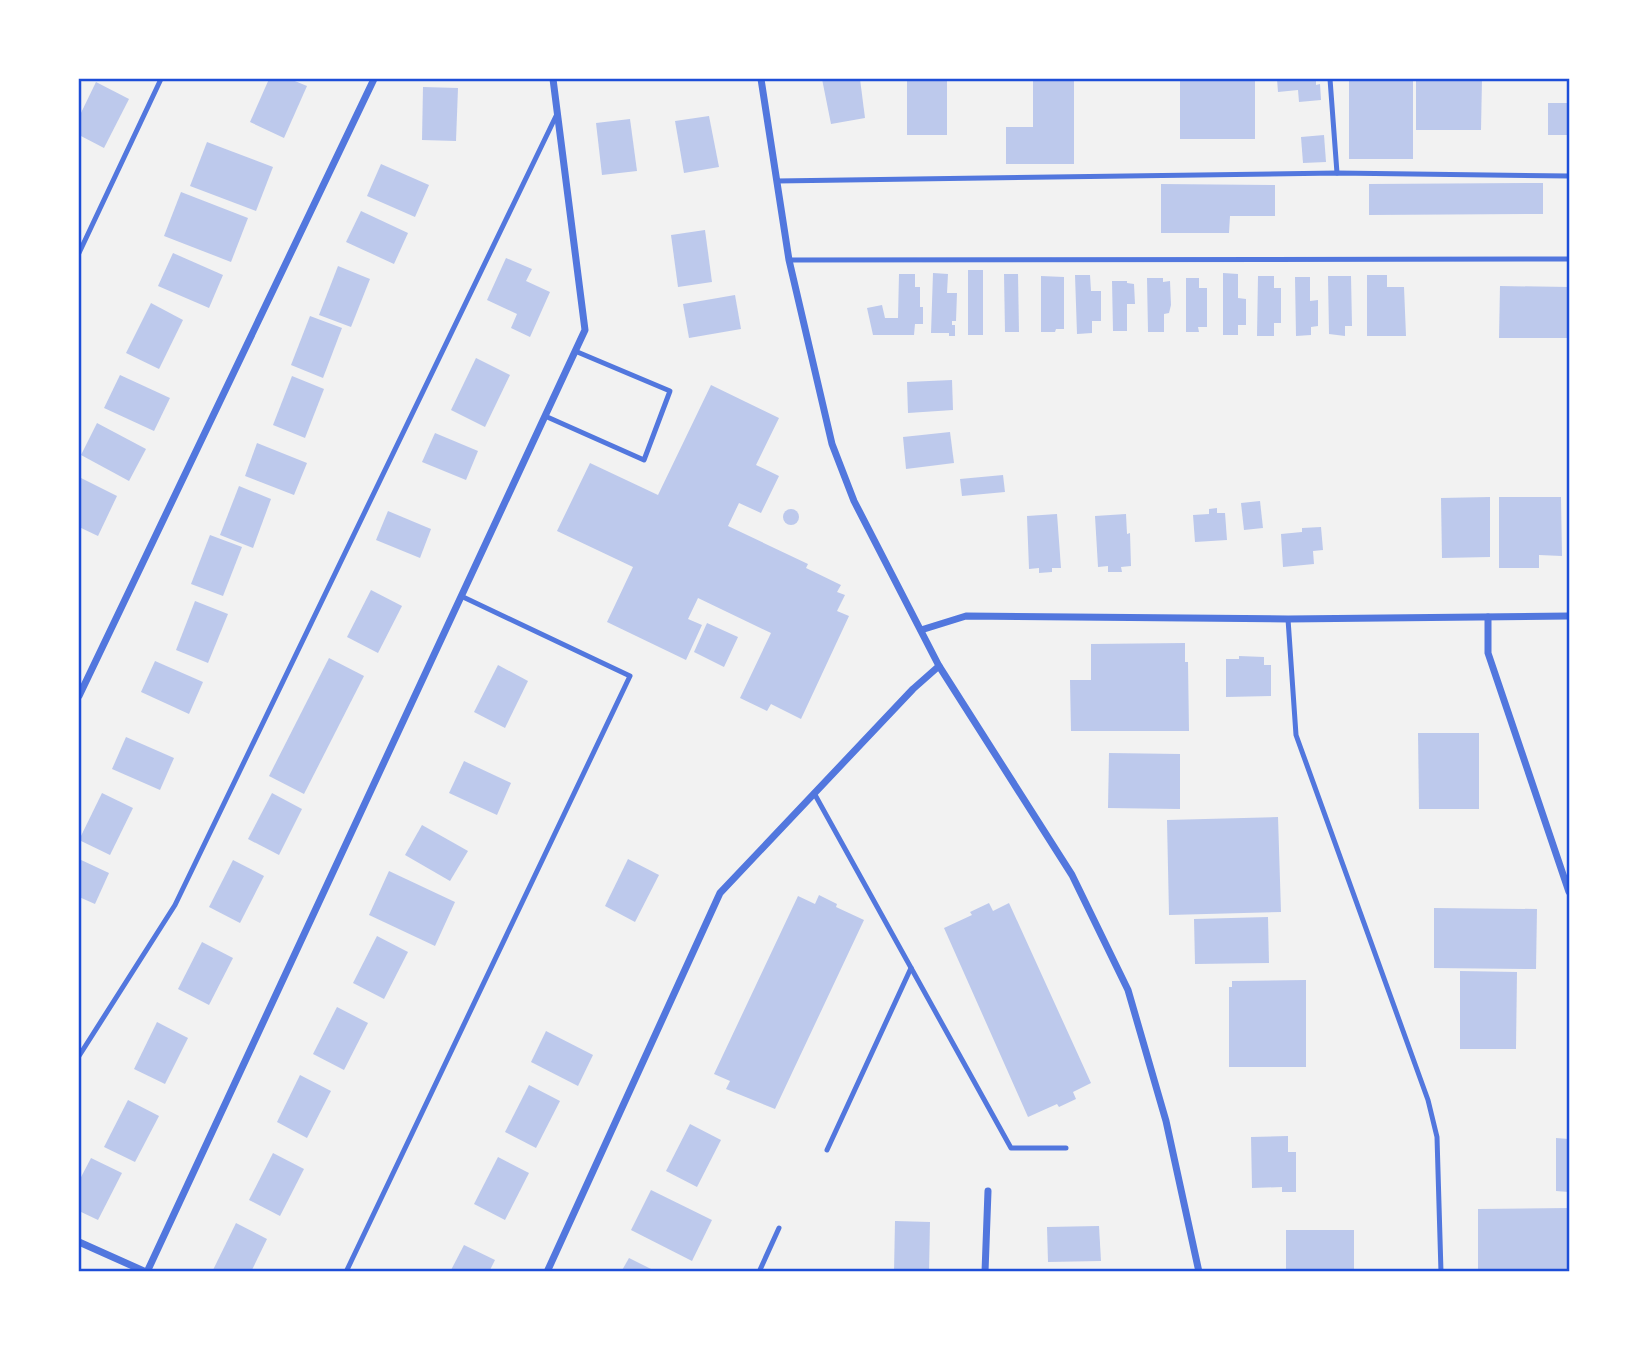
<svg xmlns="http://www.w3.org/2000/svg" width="1648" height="1351" font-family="'Alegreya Sans',sans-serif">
  <rect width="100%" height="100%" fill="#f2f2f2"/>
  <!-- building -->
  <g fill="#bdc9ec">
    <path d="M 269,79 L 290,79 L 307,86 L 284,138 L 250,122 Z"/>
    <path d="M 822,79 L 860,79 L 865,118 L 831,124 Z"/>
    <rect x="907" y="79" width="40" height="56"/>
    <path d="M 1033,79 L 1074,79 L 1074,164 L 1006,164 L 1006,127 L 1033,127 Z"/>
    <rect x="1180" y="79" width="75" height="60"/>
    <path d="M 1277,79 L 1316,79 L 1316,85 L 1320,84 L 1321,100 L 1299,102 L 1298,90 L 1278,92 Z"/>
    <rect x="1349" y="79" width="64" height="80"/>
    <path d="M 1416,79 L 1482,79 L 1481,130 L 1416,130 Z"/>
    <path d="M 96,82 L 129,99 L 104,148 L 79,135 L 79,117 Z"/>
    <path d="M 423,87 L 458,88 L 456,141 L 422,140 Z"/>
    <rect x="1548" y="103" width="21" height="32"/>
    <path d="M 709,116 L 719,167 L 684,173 L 675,121 Z"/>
    <path d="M 630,119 L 637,171 L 602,175 L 596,123 Z"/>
    <path d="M 1324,135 L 1326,162 L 1303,163 L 1301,137 Z"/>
    <path d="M 207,142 L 273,167 L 256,211 L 190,186 Z"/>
    <path d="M 381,164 L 429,185 L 415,217 L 367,196 Z"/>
    <path d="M 1543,183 L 1543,214 L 1369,215 L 1369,184 Z"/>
    <path d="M 1161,184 L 1275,185 L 1275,216 L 1230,216 L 1229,233 L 1161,233 Z"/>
    <path d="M 181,192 L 248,218 L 231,262 L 164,236 Z"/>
    <path d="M 361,211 L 408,233 L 394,264 L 346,242 Z"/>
    <path d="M 705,230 L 712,282 L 678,287 L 671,235 Z"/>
    <path d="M 173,253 L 223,275 L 209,308 L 158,286 Z"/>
    <path d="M 506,258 L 532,269 L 526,281 L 550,292 L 530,337 L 511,328 L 517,314 L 487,300 Z"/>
    <path d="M 338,266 L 370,279 L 351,327 L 319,315 Z"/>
    <rect x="968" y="270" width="15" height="65"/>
    <path d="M 933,273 L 948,274 L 947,293 L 957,293 L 956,321 L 952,321 L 952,325 L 955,325 L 955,336 L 949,336 L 949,333 L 931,333 Z"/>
    <path d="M 1223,273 L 1238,274 L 1238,298 L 1246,299 L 1246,325 L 1238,325 L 1238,335 L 1223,335 Z"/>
    <path d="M 899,274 L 915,274 L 915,287 L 920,287 L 920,307 L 923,307 L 923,324 L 915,324 L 914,335 L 873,335 L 867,308 L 882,305 L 885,318 L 898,318 Z"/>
    <path d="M 1004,274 L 1018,274 L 1019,332 L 1005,332 Z"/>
    <path d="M 1075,275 L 1090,275 L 1091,291 L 1101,291 L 1101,321 L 1092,321 L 1092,333 L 1077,334 Z"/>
    <path d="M 1367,275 L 1387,275 L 1387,287 L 1404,287 L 1406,336 L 1367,336 Z"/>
    <path d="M 1041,276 L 1064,277 L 1064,329 L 1056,329 L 1055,332 L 1041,332 Z"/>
    <path d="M 1258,276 L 1274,276 L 1274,288 L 1281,288 L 1281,323 L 1274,323 L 1274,336 L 1257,336 Z"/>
    <path d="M 1328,276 L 1351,276 L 1352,326 L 1345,326 L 1345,336 L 1329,334 Z"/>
    <path d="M 1295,277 L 1310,277 L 1310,301 L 1318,300 L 1318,326 L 1311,327 L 1311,335 L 1296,336 Z"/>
    <path d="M 1147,278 L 1163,278 L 1163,282 L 1170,281 L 1171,305 L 1169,313 L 1164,314 L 1164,332 L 1148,332 Z"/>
    <path d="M 1186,278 L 1199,278 L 1199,288 L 1207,288 L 1207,327 L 1198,327 L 1199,332 L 1186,332 Z"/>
    <path d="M 1112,281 L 1127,281 L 1127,283 L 1134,284 L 1135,304 L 1127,304 L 1127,331 L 1113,331 Z"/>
    <path d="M 1500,286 L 1569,287 L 1569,338 L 1499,338 Z"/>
    <path d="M 735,295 L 741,329 L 689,338 L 683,304 Z"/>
    <path d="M 151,303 L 183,320 L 159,369 L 126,353 Z"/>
    <path d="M 310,316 L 342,328 L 323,378 L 291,365 Z"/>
    <path d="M 476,358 L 510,375 L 485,427 L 451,410 Z"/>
    <path d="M 120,375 L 170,398 L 154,431 L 104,408 Z"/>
    <path d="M 292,376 L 324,389 L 305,438 L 273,425 Z"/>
    <path d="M 952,380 L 953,410 L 908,413 L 907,382 Z"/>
    <path d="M 711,385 L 779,418 L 756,465 L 779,476 L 761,513 L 739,503 L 728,526 L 808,564 L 806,568 L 841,585 L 837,592 L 845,595 L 837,611 L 849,616 L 801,719 L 771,704 L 767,711 L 740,698 L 771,633 L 698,598 L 688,619 L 702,625 L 686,660 L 607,622 L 633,567 L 557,531 L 590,463 L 658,495 Z"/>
    <path d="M 97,423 L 146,449 L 129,481 L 81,455 Z"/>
    <path d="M 950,432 L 954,463 L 906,469 L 903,437 Z"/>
    <path d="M 435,433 L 478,451 L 466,480 L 422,462 Z"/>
    <path d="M 257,443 L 307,463 L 294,495 L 245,476 Z"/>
    <path d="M 1003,475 L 1005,492 L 962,496 L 960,479 Z"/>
    <path d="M 79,477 L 117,496 L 98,536 L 79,527 Z"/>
    <path d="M 239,486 L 271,499 L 253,548 L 220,535 Z"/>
    <path d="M 1490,497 L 1490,557 L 1442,558 L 1441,498 Z"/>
    <path d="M 1499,497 L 1561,497 L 1562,556 L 1539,555 L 1539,568 L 1499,568 Z"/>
    <path d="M 1260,501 L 1263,528 L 1244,530 L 1241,503 Z"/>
    <path d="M 1217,508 L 1217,513 L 1225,513 L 1227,540 L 1195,542 L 1193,515 L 1209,514 L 1209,509 Z"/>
    <circle cx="791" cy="517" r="8"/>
    <path d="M 388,511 L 431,529 L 420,558 L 376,540 Z"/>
    <path d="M 1057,514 L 1061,568 L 1052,568 L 1052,572 L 1039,573 L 1039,568 L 1029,569 L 1027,516 Z"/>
    <path d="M 1126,514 L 1127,534 L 1130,533 L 1131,566 L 1121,567 L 1122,572 L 1108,572 L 1108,566 L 1098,567 L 1095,516 Z"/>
    <path d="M 1321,527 L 1323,550 L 1313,551 L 1314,564 L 1283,567 L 1281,534 L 1302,532 L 1302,528 Z"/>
    <path d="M 210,535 L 242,547 L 223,596 L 191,584 Z"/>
    <path d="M 371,590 L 402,606 L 378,653 L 347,637 Z"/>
    <path d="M 195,601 L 228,614 L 208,663 L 176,650 Z"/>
    <path d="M 707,623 L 738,637 L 724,667 L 694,652 Z"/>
    <path d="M 1185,643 L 1185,662 L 1188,662 L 1189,731 L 1071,731 L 1070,680 L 1091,680 L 1091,644 Z"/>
    <path d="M 1239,656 L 1264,657 L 1264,665 L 1271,665 L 1271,696 L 1226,697 L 1226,659 L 1239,659 Z"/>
    <path d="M 329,658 L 364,676 L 304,794 L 269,776 Z"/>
    <path d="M 155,661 L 203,682 L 189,714 L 141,692 Z"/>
    <path d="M 498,665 L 528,681 L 505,728 L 474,712 Z"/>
    <path d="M 1418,733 L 1479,733 L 1479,809 L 1419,809 Z"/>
    <path d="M 126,737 L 174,758 L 160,790 L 112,769 Z"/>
    <path d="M 1109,753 L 1180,754 L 1180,809 L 1108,808 Z"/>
    <path d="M 464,761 L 511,783 L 497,815 L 449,793 Z"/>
    <path d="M 102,793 L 133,808 L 110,855 L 79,840 Z"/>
    <path d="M 272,793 L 302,809 L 279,855 L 248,839 Z"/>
    <path d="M 1278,817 L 1281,912 L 1169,915 L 1167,820 Z"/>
    <path d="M 422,825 L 468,851 L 450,881 L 405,855 Z"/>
    <path d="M 79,859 L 109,873 L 95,904 L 79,897 Z"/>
    <path d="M 628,859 L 659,875 L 635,922 L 605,906 Z"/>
    <path d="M 233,860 L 264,876 L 240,923 L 209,907 Z"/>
    <path d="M 389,871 L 455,902 L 435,946 L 369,915 Z"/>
    <path d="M 819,895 L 837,904 L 836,907 L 864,920 L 775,1109 L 726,1089 L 730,1081 L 714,1074 L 798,896 L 815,904 Z"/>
    <path d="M 989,903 L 993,911 L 1009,903 L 1091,1083 L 1073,1092 L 1076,1099 L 1059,1107 L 1057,1104 L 1028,1117 L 944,928 L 972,915 L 970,912 Z"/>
    <path d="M 1434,908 L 1537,909 L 1536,969 L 1434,968 Z"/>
    <path d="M 1268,917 L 1269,963 L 1195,964 L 1194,919 Z"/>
    <path d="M 377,936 L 408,952 L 384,999 L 353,983 Z"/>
    <path d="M 202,942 L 233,958 L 209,1005 L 178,989 Z"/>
    <path d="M 1460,971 L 1517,972 L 1516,1049 L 1460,1049 Z"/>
    <path d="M 1306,980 L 1306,1067 L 1229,1067 L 1229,987 L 1232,987 L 1232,981 Z"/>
    <path d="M 337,1007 L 368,1023 L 344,1070 L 313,1054 Z"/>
    <path d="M 157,1022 L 188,1038 L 165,1084 L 134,1069 Z"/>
    <path d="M 546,1031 L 593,1055 L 578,1086 L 531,1062 Z"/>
    <path d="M 300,1075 L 331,1091 L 307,1138 L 277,1122 Z"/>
    <path d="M 529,1085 L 560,1101 L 536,1148 L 505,1132 Z"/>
    <path d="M 128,1100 L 159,1116 L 135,1162 L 104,1147 Z"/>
    <path d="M 690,1124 L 721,1140 L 697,1187 L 666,1171 Z"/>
    <path d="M 1288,1136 L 1288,1152 L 1296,1152 L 1296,1192 L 1282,1192 L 1282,1187 L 1252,1188 L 1251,1137 Z"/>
    <path d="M 1556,1138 L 1569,1139 L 1569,1192 L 1556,1191 Z"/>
    <path d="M 273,1153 L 304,1169 L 280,1216 L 249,1200 Z"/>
    <path d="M 498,1157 L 529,1173 L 505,1220 L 474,1204 Z"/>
    <path d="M 91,1158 L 122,1173 L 98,1220 L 79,1211 L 79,1181 Z"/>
    <path d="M 651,1190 L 712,1220 L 692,1261 L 631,1230 Z"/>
    <path d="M 1569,1208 L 1569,1272 L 1478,1272 L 1478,1209 Z"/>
    <path d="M 895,1221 L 930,1222 L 929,1272 L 894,1272 Z"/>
    <path d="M 236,1223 L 267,1239 L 251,1272 L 216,1272 L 213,1270 Z"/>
    <path d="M 1099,1226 L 1101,1261 L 1048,1262 L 1047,1227 Z"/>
    <rect x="1286" y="1230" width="68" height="42"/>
    <path d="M 464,1245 L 495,1260 L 489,1272 L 450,1272 Z"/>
    <path d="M 629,1258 L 657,1272 L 621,1272 Z"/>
  </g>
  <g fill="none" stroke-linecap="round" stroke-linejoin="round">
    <!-- service -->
    <g stroke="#5277de" stroke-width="5">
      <path d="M 1330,79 L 1337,173"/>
      <path d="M 777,181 L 1337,173 L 1569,176"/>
      <path d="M 79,253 L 161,79"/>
      <path d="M 789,260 L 1569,259"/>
      <path d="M 545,416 L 644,460 L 670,391 L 575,351"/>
      <path d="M 1288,619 L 1296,735 L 1428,1100 L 1437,1137 L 1441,1272"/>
      <path d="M 814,793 L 1011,1148 L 1066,1148"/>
      <path d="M 79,1056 L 175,905 L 557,114"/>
      <path d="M 827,1150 L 911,968"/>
      <path d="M 346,1272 L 630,676 L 461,596"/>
      <path d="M 759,1272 L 779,1228"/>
    </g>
    <!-- minor -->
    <g stroke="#5277de" stroke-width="7">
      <path d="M 761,79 L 789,260 L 832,444 L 854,501 L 939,666 L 1072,875 L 1128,990 L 1166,1121 L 1199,1272"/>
      <path d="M 1488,617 L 1488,653 L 1569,892"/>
      <path d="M 921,630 L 966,616 L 1288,619 L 1569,616"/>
      <path d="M 79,696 L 374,79"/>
      <path d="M 79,1242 L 146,1272"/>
      <path d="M 147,1272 L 585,330 L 553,79"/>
      <path d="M 547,1272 L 720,893 L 913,689 L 939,666"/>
      <path d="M 985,1272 L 988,1191"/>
    </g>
  </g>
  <!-- border -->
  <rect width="1648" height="1351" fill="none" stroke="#ffffff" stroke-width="161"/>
  <rect x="80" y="80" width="1488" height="1190" fill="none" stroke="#1d4ed8" stroke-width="2.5"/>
</svg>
